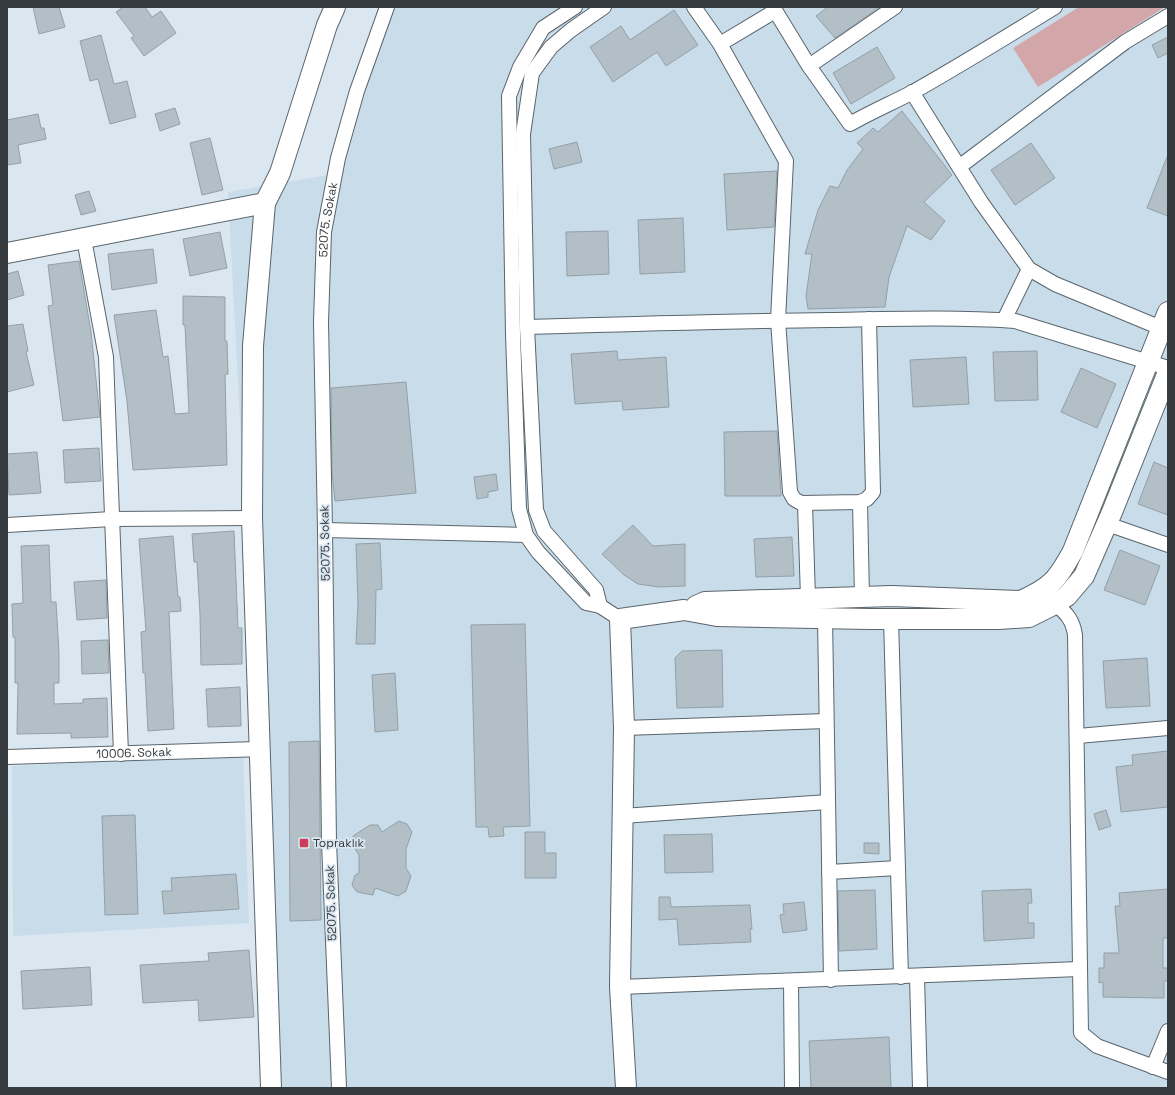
<svg xmlns="http://www.w3.org/2000/svg" width="1175" height="1095" font-family="'Space Grotesk',sans-serif">
  <rect width="100%" height="100%" fill="#dbe7f0"/>
  <!-- built -->
  <g fill="#c8dce9">
    <path d="M 391,7 L 1168,7 L 1168,1088 L 275,1088 L 228,192 L 340,173 Z"/>
    <path d="M 243,755 L 249,923 L 13,936 L 12,766 Z"/>
  </g>
  <!-- green -->
  <path fill="#d3a7aa" d="M 1079,7 L 1165,7 L 1038,87 L 1013,48 Z"/>
  <!-- building -->
  <g fill="#b3bfc7" stroke="#94a0a8">
    <path d="M 33,7 L 59,7 L 65,27 L 39,34 Z"/>
    <path d="M 123,7 L 145,7 L 152,17 L 161,11 L 176,33 L 144,56 L 131,38 L 134,36 L 116,12 Z"/>
    <path d="M 828,7 L 880,7 L 835,38 L 816,16 Z"/>
    <path d="M 674,10 L 698,45 L 666,66 L 657,52 L 613,82 L 590,47 L 621,26 L 630,40 Z"/>
    <path d="M 101,35 L 114,84 L 127,81 L 136,117 L 110,124 L 98,79 L 90,81 L 80,41 Z"/>
    <path d="M 1168,37 L 1168,53 L 1158,58 L 1152,45 Z"/>
    <path d="M 877,47 L 895,78 L 851,104 L 833,73 Z"/>
    <path d="M 175,108 L 180,124 L 160,131 L 155,114 Z"/>
    <path d="M 902,111 L 952,175 L 924,202 L 945,221 L 931,240 L 907,226 L 889,277 L 885,307 L 808,309 L 806,296 L 812,254 L 805,254 L 818,210 L 830,186 L 838,188 L 847,170 L 863,149 L 857,143 L 873,128 L 878,132 Z"/>
    <path d="M 38,114 L 41,128 L 44,128 L 46,139 L 18,145 L 21,163 L 7,165 L 7,120 Z"/>
    <path d="M 210,138 L 223,190 L 202,195 L 190,143 Z"/>
    <path d="M 577,142 L 582,162 L 554,169 L 549,149 Z"/>
    <path d="M 1031,143 L 1055,178 L 1015,205 L 991,170 Z"/>
    <path d="M 1167,157 L 1168,157 L 1168,216 L 1147,208 Z"/>
    <path d="M 777,171 L 774,227 L 727,230 L 724,174 Z"/>
    <path d="M 89,191 L 96,211 L 81,215 L 75,195 Z"/>
    <path d="M 683,218 L 685,272 L 640,274 L 638,220 Z"/>
    <path d="M 608,231 L 609,274 L 567,276 L 566,232 Z"/>
    <path d="M 220,232 L 227,268 L 190,276 L 183,239 Z"/>
    <path d="M 153,249 L 157,283 L 112,290 L 108,254 Z"/>
    <path d="M 79,261 L 91,332 L 100,417 L 63,421 L 48,306 L 53,305 L 48,265 Z"/>
    <path d="M 18,271 L 24,295 L 7,300 L 7,274 Z"/>
    <path d="M 183,296 L 225,297 L 225,341 L 227,341 L 228,374 L 225,375 L 227,465 L 133,470 L 127,401 L 114,315 L 156,310 L 163,357 L 168,356 L 175,414 L 189,413 L 185,325 L 183,325 Z"/>
    <path d="M 23,324 L 28,351 L 26,352 L 34,385 L 7,392 L 7,326 Z"/>
    <path d="M 617,351 L 618,360 L 666,357 L 669,407 L 623,410 L 622,401 L 575,404 L 571,354 Z"/>
    <path d="M 1037,351 L 1038,400 L 995,401 L 993,352 Z"/>
    <path d="M 966,357 L 969,404 L 913,407 L 910,360 Z"/>
    <path d="M 1081,368 L 1116,384 L 1097,428 L 1061,412 Z"/>
    <path d="M 406,382 L 416,493 L 335,501 L 332,472 L 331,388 Z"/>
    <path d="M 777,431 L 781,496 L 725,496 L 724,432 Z"/>
    <path d="M 99,448 L 101,481 L 65,483 L 63,450 Z"/>
    <path d="M 37,452 L 41,493 L 9,495 L 7,454 Z"/>
    <path d="M 1154,462 L 1168,468 L 1168,515 L 1138,504 Z"/>
    <path d="M 496,474 L 498,490 L 488,492 L 488,497 L 477,499 L 474,477 Z"/>
    <path d="M 633,525 L 653,546 L 685,544 L 685,586 L 659,587 L 638,584 L 624,575 L 602,554 Z"/>
    <path d="M 234,531 L 238,628 L 242,628 L 242,664 L 201,665 L 200,614 L 197,562 L 194,562 L 192,534 Z"/>
    <path d="M 173,536 L 178,597 L 180,597 L 181,611 L 169,612 L 174,729 L 148,731 L 145,673 L 143,673 L 141,632 L 146,631 L 139,539 Z"/>
    <path d="M 792,537 L 794,576 L 756,577 L 754,539 Z"/>
    <path d="M 380,543 L 382,589 L 376,590 L 375,644 L 356,644 L 358,602 L 356,544 Z"/>
    <path d="M 49,545 L 51,602 L 56,602 L 59,653 L 59,683 L 54,683 L 54,704 L 83,703 L 83,699 L 107,698 L 108,737 L 71,738 L 71,733 L 17,734 L 18,683 L 15,683 L 15,637 L 13,637 L 12,604 L 23,603 L 21,546 Z"/>
    <path d="M 1120,550 L 1160,566 L 1145,605 L 1104,590 Z"/>
    <path d="M 106,580 L 107,618 L 77,620 L 74,582 Z"/>
    <path d="M 525,624 L 530,826 L 503,827 L 504,836 L 489,837 L 488,827 L 476,827 L 471,625 Z"/>
    <path d="M 108,640 L 109,673 L 82,674 L 81,641 Z"/>
    <path d="M 722,650 L 723,707 L 677,708 L 675,658 L 682,651 Z"/>
    <path d="M 1147,658 L 1150,706 L 1106,708 L 1103,661 Z"/>
    <path d="M 395,673 L 398,730 L 375,732 L 372,675 Z"/>
    <path d="M 240,687 L 241,726 L 208,727 L 206,689 Z"/>
    <path d="M 319,741 L 321,920 L 290,921 L 289,742 Z"/>
    <path d="M 1168,751 L 1168,807 L 1121,812 L 1116,767 L 1133,765 L 1132,755 Z"/>
    <path d="M 1106,810 L 1111,826 L 1099,830 L 1094,814 Z"/>
    <path d="M 135,815 L 138,914 L 105,915 L 102,816 Z"/>
    <path d="M 399,821 L 407,824 L 412,832 L 406,849 L 406,868 L 411,876 L 406,891 L 398,896 L 375,888 L 373,895 L 357,892 L 352,885 L 355,875 L 359,873 L 359,855 L 352,844 L 353,836 L 370,825 L 378,825 L 382,832 Z"/>
    <path d="M 525,832 L 545,832 L 545,853 L 556,853 L 556,878 L 525,878 Z"/>
    <path d="M 712,834 L 713,872 L 665,873 L 664,835 Z"/>
    <path d="M 864,843 L 879,843 L 879,854 L 864,853 Z"/>
    <path d="M 236,874 L 239,909 L 164,914 L 162,891 L 172,891 L 171,878 Z"/>
    <path d="M 1031,889 L 1032,903 L 1028,903 L 1028,923 L 1034,923 L 1034,938 L 984,941 L 982,891 Z"/>
    <path d="M 1168,889 L 1168,938 L 1163,938 L 1163,968 L 1168,968 L 1168,981 L 1164,981 L 1164,998 L 1103,997 L 1103,982 L 1099,983 L 1099,968 L 1104,968 L 1104,953 L 1119,953 L 1115,906 L 1120,906 L 1119,893 Z"/>
    <path d="M 875,890 L 877,949 L 839,951 L 838,891 Z"/>
    <path d="M 659,897 L 670,897 L 671,907 L 750,905 L 752,929 L 750,929 L 751,942 L 679,945 L 677,919 L 659,920 Z"/>
    <path d="M 804,902 L 807,930 L 783,933 L 780,915 L 784,914 L 783,904 Z"/>
    <path d="M 249,950 L 254,1017 L 199,1021 L 198,1000 L 143,1003 L 140,965 L 209,961 L 208,953 Z"/>
    <path d="M 90,967 L 92,1005 L 23,1009 L 21,971 Z"/>
    <path d="M 889,1037 L 891,1088 L 811,1088 L 809,1041 Z"/>
  </g>
  <g fill="none" stroke-linecap="round" stroke-linejoin="round">
    <defs>
      <g id="street">
        <path d="M 575,7 L 543,28 L 520,67 L 509,96 L 513,334 L 519,509 L 526,535 L 538,552 L 586,603 L 600,606 L 620,619"/>
        <path d="M 694,7 L 720,44 L 786,161 L 778,320 L 790,492 L 794,499 L 801,503 L 860,502 L 867,499 L 873,492 L 869,319"/>
        <path d="M 773,7 L 809,66 L 850,124 C 871,112 892,103 913,92 C 961,65 1008,36 1055,7"/>
        <path d="M 720,44 L 775,11"/>
        <path d="M 809,66 L 895,7"/>
        <path d="M 912,92 L 981,202 L 1029,269 L 1055,284 L 1161,328"/>
        <path d="M 959,167 L 1125,42 L 1168,16"/>
        <path d="M 84,239 L 106,357 L 121,754"/>
        <path d="M 1004,320 L 1029,269"/>
        <path d="M 527,327 C 628,324 729,321 830,320 C 892,319 954,317 1015,321 L 1168,368"/>
        <path d="M 860,502 L 862,597"/>
        <path d="M 805,504 L 808,598"/>
        <path d="M 1107,524 L 1168,545"/>
        <path d="M 7,525 L 112,519 L 252,518"/>
        <path d="M 325,530 L 526,535"/>
        <path d="M 1055,604 C 1067,613 1073,621 1075,635 C 1078,768 1078,900 1081,1033 L 1097,1046 L 1168,1072"/>
        <path d="M 600,606 L 596,590 L 544,531 L 536,510 L 527,327 L 523,134 L 532,73 L 551,47 L 571,30 L 604,7"/>
        <path d="M 825,618 L 831,980"/>
        <path d="M 891,619 L 901,977"/>
        <path d="M 624,728 L 826,721"/>
        <path d="M 1078,736 L 1168,728"/>
        <path id="s1" d="M 7,757 L 260,749"/>
        <path d="M 622,816 L 828,802"/>
        <path d="M 829,872 L 898,868"/>
        <path d="M 917,977 L 920,1088"/>
        <path d="M 791,981 L 792,1088"/>
        <path d="M 620,987 L 1079,969"/>
        <path d="M 1153,1067 L 1168,1031"/>
        <path id="s2" d="M 339,1088 L 329,842 L 325,530 L 321,322 L 324,232 L 338,158 L 357,91 L 387,7"/>
      </g>
      <g id="secondary">
        <path d="M 7,253 L 265,203"/>
        <path d="M 696,606 L 705,602 L 892,596 L 1021,601 C 1052,587 1057,580 1073,551 L 1168,312"/>
        <path d="M 271,1088 L 252,518 L 253,346 L 265,203 L 280,173 L 327,25 L 335,7"/>
        <path d="M 626,1088 L 620,987 L 624,728 L 620,619 L 684,610 L 717,616 L 870,619 L 999,619 L 1029,617 L 1055,604 L 1067,596 L 1084,576 L 1112,512 L 1168,372"/>
      </g>
    </defs>
    <!-- street casing -->
    <use href="#street" stroke="#5a656c" stroke-width="16"/>
    <!-- secondary casing -->
    <use href="#secondary" stroke="#5a656c" stroke-width="22"/>
    <!-- street -->
    <use href="#street" stroke="#fff" stroke-width="14"/>
    <!-- secondary -->
    <use href="#secondary" stroke="#fff" stroke-width="20"/>
  </g>
  <!-- markers -->
  <rect fill="#cc3c59" stroke="#dbe7f0" stroke-width="1.5" x="299" y="838" width="10" height="10" rx="2"/>
  <g text-anchor="middle" stroke-width="3.5" stroke-linejoin="round" paint-order="stroke">
    <!-- street labels -->
    <g font-size="12" fill="#353a3e" stroke="#dbe7f0">
      <text dy="4" stroke="none"><textPath href="#s2" startOffset="869">52075. Sokak</textPath></text>
      <text transform="translate(325 543) rotate(-91)" y="4">52075. Sokak</text>
      <text dy="4" stroke="none"><textPath href="#s1" startOffset="127">10006. Sokak</textPath></text>
      <text transform="translate(331 903) rotate(-92)" y="4">52075. Sokak</text>
    </g>
    <!-- poi labels -->
    <g font-size="12" fill="#353a3e" stroke="#dbe7f0" text-anchor="start">
      <text x="313" y="847">Topraklık</text>
    </g>
  </g>
  <!-- border -->
  <rect width="1175" height="1095" fill="none" stroke="#353a3e" stroke-width="16"/>
</svg>
